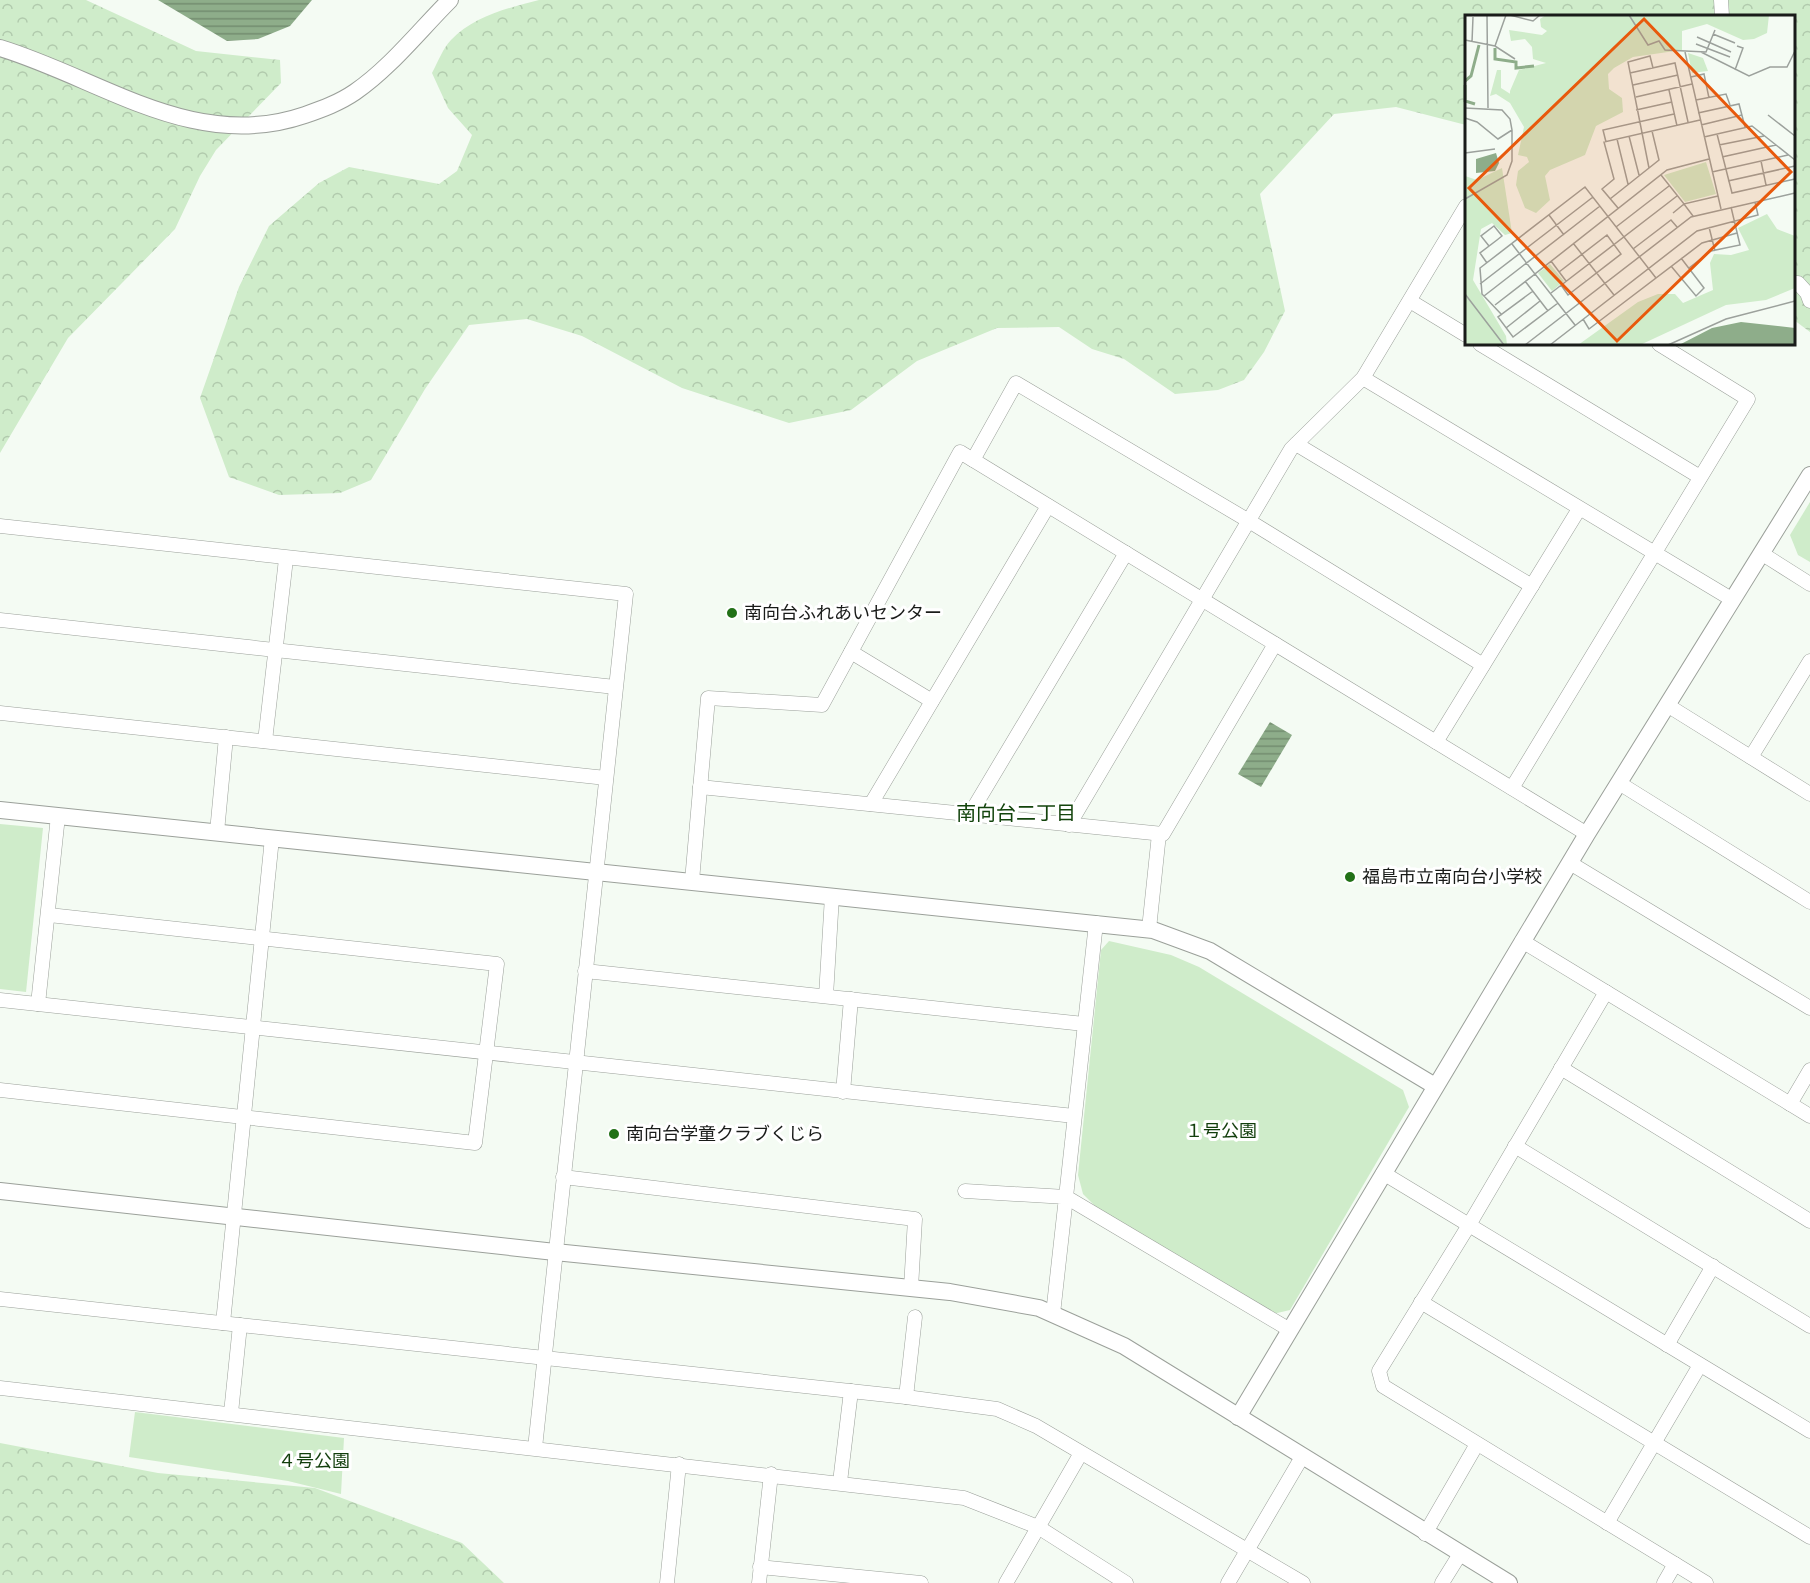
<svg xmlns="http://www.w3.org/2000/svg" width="1810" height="1583" font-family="Montserrat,'Noto Sans JP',sans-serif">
  <defs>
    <pattern id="forest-crowns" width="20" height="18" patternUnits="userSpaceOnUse" patternTransform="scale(1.5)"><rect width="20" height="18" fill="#cfecca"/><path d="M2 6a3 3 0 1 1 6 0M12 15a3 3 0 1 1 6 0" fill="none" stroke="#b1caad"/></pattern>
    <pattern id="water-rules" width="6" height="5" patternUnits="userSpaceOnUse" patternTransform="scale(1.5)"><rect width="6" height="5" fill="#8ead8a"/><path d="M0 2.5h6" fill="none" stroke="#738c70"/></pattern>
  </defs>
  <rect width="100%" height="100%" fill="#f4fbf3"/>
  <!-- forest -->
  <g fill="url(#forest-crowns)">
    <path d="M 0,0 L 86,0 L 196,51 L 280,60 L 281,83 L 216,150 L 200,176 L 175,229 L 68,338 L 0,453 Z"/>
    <path d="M 539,0 L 1810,0 L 1810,332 L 1794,320 L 1794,16 L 1466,16 L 1466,125 L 1396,107 L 1334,114 L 1260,194 L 1285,311 L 1264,352 L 1244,380 L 1218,390 L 1175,394 L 1124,359 L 1092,349 L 1059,327 L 997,328 L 917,361 L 851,410 L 789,423 L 682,388 L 582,336 L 527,319 L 469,325 L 425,389 L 371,480 L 340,493 L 279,495 L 229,477 L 200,398 L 239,287 L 269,226 L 319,183 L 349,167 L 439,184 L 457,171 L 472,135 L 448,108 L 432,73 C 438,62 443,48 451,40 C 474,16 508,8 539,0 Z"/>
    <path d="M 0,1443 L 158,1473 L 315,1488 L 462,1543 L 504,1583 L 0,1583 Z"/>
  </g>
  <!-- park -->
  <g fill="#cfecca">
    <path d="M 1810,502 L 1810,562 L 1798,555 L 1790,535 Z"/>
    <path d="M 0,824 L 43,828 L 26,992 L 0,989 Z"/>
    <path d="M 1109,941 L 1171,955 L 1199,967 L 1403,1090 L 1409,1107 L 1290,1310 L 1273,1314 L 1097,1208 L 1083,1194 L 1078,1175 L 1101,950 Z"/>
    <path d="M 135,1412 L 344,1438 L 341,1494 L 288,1481 L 129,1457 Z"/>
  </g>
  <!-- water -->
  <g fill="url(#water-rules)">
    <path d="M 158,0 L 312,0 L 290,26 L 258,39 L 227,41 Z"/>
    <path d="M 1270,722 L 1292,735 L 1261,787 L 1238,774 Z"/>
  </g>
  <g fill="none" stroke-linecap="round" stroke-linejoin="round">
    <defs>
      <g id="minor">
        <path d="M 1721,0 L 1722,16"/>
        <path d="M 1794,283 L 1798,283 L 1807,293 L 1810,301"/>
        <path d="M 1410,301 L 1466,335"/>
        <path d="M 1480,344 L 1700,477"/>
        <path d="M 1363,378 L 1733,600"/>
        <path d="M 1296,444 L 1532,586"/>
        <path d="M 973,460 L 1016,383 L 1249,521 L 1483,665"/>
        <path d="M 0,526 L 626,594 L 535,1448"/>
        <path d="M 1761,553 L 1810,584"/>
        <path d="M 0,620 L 615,687"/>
        <path d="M 851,652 L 932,701"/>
        <path d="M 1667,705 L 1810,794"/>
        <path d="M 0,713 L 606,778"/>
        <path d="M 265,741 L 286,559"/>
        <path d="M 1436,742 L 1579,509"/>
        <path d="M 1751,757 L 1810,661"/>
        <path d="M 1619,783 L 1810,902"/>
        <path d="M 700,787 L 1163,834 L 1275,644"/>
        <path d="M 1512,788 L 1748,399 L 1659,344"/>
        <path d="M 871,804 L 1048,506"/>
        <path d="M 970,814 L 1126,553"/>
        <path d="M 1069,825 L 1291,449 L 1363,378 L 1466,206"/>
        <path d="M 217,832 L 226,737"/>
        <path d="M 1570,863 L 1810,1008"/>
        <path d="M 692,881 L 708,698 L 822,705 L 960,452 L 1587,834"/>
        <path d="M 1096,923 L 1066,1197 L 1290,1330"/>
        <path d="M 1149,929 L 1159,834"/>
        <path d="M 1522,941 L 1810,1116"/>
        <path d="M 585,971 L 1084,1024"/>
        <path d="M 1606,992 L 1469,1225 L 1379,1371 L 1383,1386 L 1706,1583"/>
        <path d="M 826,996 L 832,896"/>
        <path d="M 0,1000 L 1074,1116"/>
        <path d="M 38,1004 L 58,816"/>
        <path d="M 1561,1068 L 1810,1221"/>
        <path d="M 0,1090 L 475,1143 L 497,964 L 49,915"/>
        <path d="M 843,1092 L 851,999"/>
        <path d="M 1790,1104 L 1810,1070"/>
        <path d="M 1515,1146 L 1810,1326"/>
        <path d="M 1383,1173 L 1810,1431"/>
        <path d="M 563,1177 L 915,1219 L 911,1288"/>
        <path d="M 965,1191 L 1066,1197 L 1053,1314"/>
        <path d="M 0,1299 L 906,1397 L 997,1409 L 1036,1426 L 1303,1583"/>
        <path d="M 1421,1302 L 1810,1537"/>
        <path d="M 223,1323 L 272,838"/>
        <path d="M 1667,1345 L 1713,1266"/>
        <path d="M 0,1388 L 964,1498 L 1038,1527 L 1126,1583"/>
        <path d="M 906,1397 L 915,1317"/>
        <path d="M 231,1413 L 240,1325"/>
        <path d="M 840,1482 L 851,1391"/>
        <path d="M 1607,1523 L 1700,1365"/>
        <path d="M 1425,1534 L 1477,1444"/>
        <path d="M 760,1567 L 921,1583"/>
        <path d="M 667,1583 L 679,1464"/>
        <path d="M 759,1583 L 771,1474"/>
        <path d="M 1006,1583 L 1081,1453"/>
        <path d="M 1228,1583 L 1302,1457"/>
        <path d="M 1442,1583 L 1460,1554"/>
        <path d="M 1664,1583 L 1675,1564"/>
      </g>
      <g id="tertiary">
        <path d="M 0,48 C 102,79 194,153 305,115 C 322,109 339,103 355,92 C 390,68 419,31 450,0"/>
        <path d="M 0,810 L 1153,930 L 1210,951 L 1435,1086"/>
        <path d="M 0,1191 L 555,1252 L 950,1292 L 1039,1308 L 1124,1346 L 1509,1583"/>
        <path d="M 1238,1417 L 1587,834 L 1810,475"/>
      </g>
    </defs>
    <!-- minor casing -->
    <use href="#minor" stroke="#9ba09a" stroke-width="15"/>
    <!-- tertiary casing -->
    <use href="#tertiary" stroke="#9ba09a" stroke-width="18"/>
    <!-- minor -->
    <use href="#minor" stroke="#fff" stroke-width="14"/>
    <!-- tertiary -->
    <use href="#tertiary" stroke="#fff" stroke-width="16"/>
  </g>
  <!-- markers -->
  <g fill="#227117" stroke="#fff" stroke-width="2">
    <circle cx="732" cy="613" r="6"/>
    <circle cx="1350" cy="877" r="6"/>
    <circle cx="614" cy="1134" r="6"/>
  </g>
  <g text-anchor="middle" stroke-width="6" stroke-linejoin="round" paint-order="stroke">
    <!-- poi labels -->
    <g font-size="18" fill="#191b19" stroke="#fff" text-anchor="start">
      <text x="744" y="619">南向台ふれあいセンター</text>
      <text x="1362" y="883">福島市立南向台小学校</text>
      <text x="626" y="1140">南向台学童クラブくじら</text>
    </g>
    <!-- park labels -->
    <g font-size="18" fill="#123e0c" stroke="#fff">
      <text x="1221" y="1137">１号公園</text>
      <text x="314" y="1467">４号公園</text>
    </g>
    <!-- neighbourhood labels -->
    <g font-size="20" fill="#13440c" stroke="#fff">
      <text x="1016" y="820">南向台二丁目</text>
    </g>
  </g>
  <!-- overview -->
  <g transform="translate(1465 15)">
    <rect width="330" height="330" fill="#f4fbf3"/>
    <path d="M 32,55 L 36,55 L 36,73 L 47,80 L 45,88 L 31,79 L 25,81 Z" fill="#cfecca"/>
    <path d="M 81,0 L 304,0 L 302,18 L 289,24 L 278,25 L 242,9 L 217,16 L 217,35 L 168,42 L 149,53 L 143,59 L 144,74 L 157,83 L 158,97 L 131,111 L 120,140 L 85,155 L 80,161 L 85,185 L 71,198 L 60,193 L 51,170 L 53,156 L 64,147 L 62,142 L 53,140 L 59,112 L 45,88 L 45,76 L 54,55 L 81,48 L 68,44 L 67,32 L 60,24 L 46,26 L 44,15 L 77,20 L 82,16 L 76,12 L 75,4 ZM 37,153 L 47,218 L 40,220 L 27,208 L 16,214 L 8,265 L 41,321 L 42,330 L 0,330 L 0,161 L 12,165 ZM 302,199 L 312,214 L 330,221 L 330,273 L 301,285 L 261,290 L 175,330 L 113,330 L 173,287 L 193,279 L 210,279 L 218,288 L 248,275 L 245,248 L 249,239 L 266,240 L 284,235 L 273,213 Z" fill="#cfecca"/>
    <path d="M 223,38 L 238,43 L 243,56 L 227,58 ZM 241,147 L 251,179 L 220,187 L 199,160 ZM 85,249 L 99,266 L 87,276 L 73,258 Z" fill="#cfecca"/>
    <path d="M 31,138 L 34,148 L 30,156 L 11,158 L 11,144 ZM 276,307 L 330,313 L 330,330 L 214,330 L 247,313 Z" fill="#8ead8a"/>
    <path fill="none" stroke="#8ead8a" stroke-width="3" d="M 30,33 L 30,44 L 51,47 L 51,53 L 69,51M 0,66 L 6,61 L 14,30M 0,70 L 0,86 L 10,89"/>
    <path fill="none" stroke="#9ca19c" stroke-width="1.5" d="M 22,0 L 23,93M 45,0 L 68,6 L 75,0M 164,0 L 183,30 L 194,26 L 200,35 L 241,37 L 250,15M 248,19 L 270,28M 232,22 L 266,37M 0,25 L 30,31 L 50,44M 7,27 L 8,2M 231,29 L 265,42M 30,31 L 41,0M 220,37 L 256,194M 236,37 L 284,61 L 305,52 L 322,52 L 330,36M 270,55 L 278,33 L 272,31M 165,58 L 210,48 L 223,107M 226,62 L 239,59 L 244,83M 168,70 L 213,60M 204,75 L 212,111M 171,82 L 227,69M 231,85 L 261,79 L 265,90M 0,93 L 37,95 L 45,104 L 47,115 L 47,146 L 42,160 L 0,184M 171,95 L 207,87M 233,98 L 274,89 L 280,112M 303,100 L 330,121M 0,103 L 12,107 L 33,124 L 47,115M 236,110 L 277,100M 252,119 L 267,178 L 330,164M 164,121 L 174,160M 239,122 L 287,111 L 330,145M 152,124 L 163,169M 141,127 L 138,115 L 209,99M 254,130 L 299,121M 0,138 L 30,134M 257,142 L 311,130M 296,146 L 301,170M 184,153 L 163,47 L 185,41 L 188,53M 247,157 L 323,140M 196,160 L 219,189 L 253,181M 263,166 L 330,151M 145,184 L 194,145 L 187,116M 153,193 L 137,174 L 149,164 L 139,127 L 235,105M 208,198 L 219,189 L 228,201M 84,200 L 99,220M 151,212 L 204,171M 244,212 L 250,236M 108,228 L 149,280M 168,234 L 206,205 L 212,212M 86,246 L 101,266M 22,248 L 15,238 L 32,225 L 37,221 L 29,211 L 16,221 L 24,231M 206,251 L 231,281 L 239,273 L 216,243M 224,253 L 246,236 L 275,230 L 266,192M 94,257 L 142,220 L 156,239 L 103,280 L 96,270M 60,266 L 83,296M 15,269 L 128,182M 68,276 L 33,302 L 48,322 L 93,288M 86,278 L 212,181M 0,279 L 39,330M 19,281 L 135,191M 30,290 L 70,259 L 47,229M 37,300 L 17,279 L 15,253 L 120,172 L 191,263M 118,304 L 124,314 L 237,228 L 272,218M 110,310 L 70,259 L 202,155 L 244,144M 41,313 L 75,286M 60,330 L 226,202 L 330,178M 85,330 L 232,216 L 293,200 L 290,187M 203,330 L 261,304 L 330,286"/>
    <path fill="#e8590c" fill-opacity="0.15" stroke="#e8590c" stroke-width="3" d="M 179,4 L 326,157 L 152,326 L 4,173 Z"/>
    <rect width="330" height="330" fill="none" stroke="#191b19" stroke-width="3"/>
  </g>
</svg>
